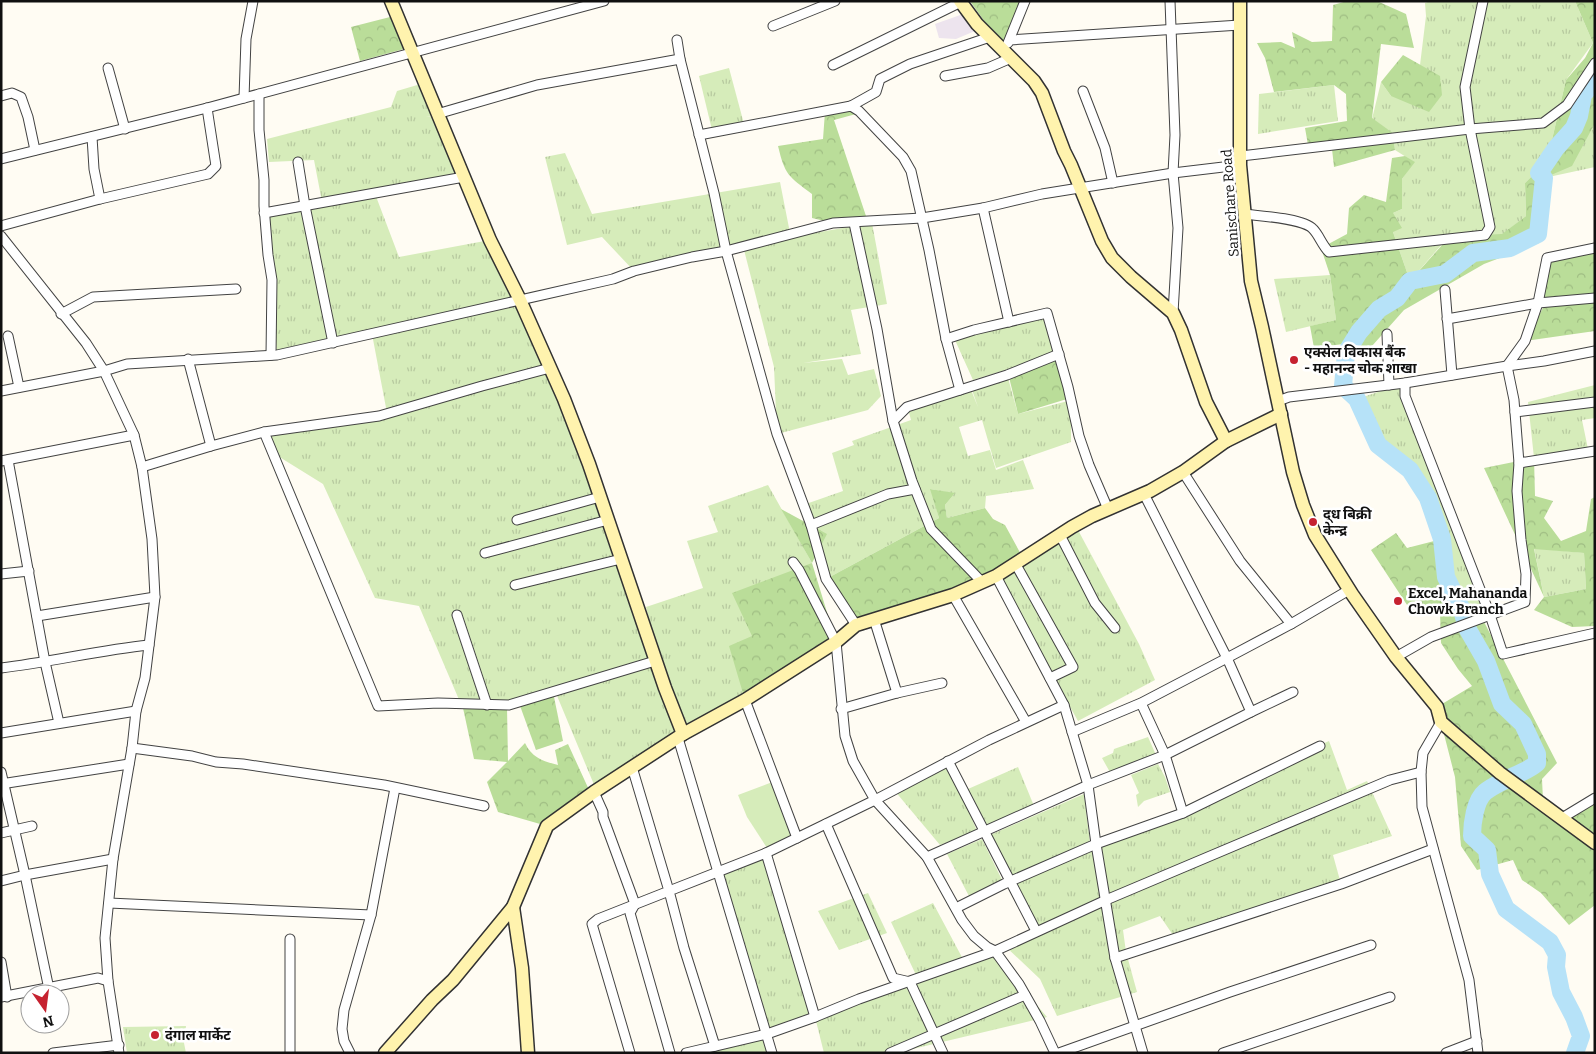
<svg xmlns="http://www.w3.org/2000/svg" width="1596" height="1054" font-family="Bitter,'Noto Sans Devanagari',serif">
  <defs>
    <pattern id="grass-tufts" width="24" height="20" patternUnits="userSpaceOnUse" patternTransform="scale(1.25)"><rect width="24" height="20" fill="#d6ecba"/><path d="M3 7l-1-3M5 7V3M7 7l1-3M15 17l-1-3M17 17v-4M19 17l1-3" fill="none" stroke="#b7c99f"/></pattern>
    <pattern id="forest-crowns" width="20" height="18" patternUnits="userSpaceOnUse" patternTransform="scale(1.25)"><rect width="20" height="18" fill="#badd99"/><path d="M2 6a3 3 0 1 1 6 0M12 15a3 3 0 1 1 6 0" fill="none" stroke="#9fbd83"/></pattern>
  </defs>
  <rect width="100%" height="100%" fill="#fffcf3"/>
  <!-- industrial -->
  <path fill="#ede4ee" d="M 963,14 L 975,31 L 956,39 L 939,38 L 935,24 Z"/>
  <!-- grass -->
  <g fill="url(#grass-tufts)">
    <path d="M 1431,1 L 1575,1 L 1593,43 L 1566,80 L 1547,161 L 1525,183 L 1526,216 L 1503,234 L 1458,235 L 1443,243 L 1410,281 L 1393,232 L 1393,213 L 1402,209 L 1402,179 L 1414,162 L 1395,150 L 1393,133 L 1372,119 L 1381,82 L 1391,96 L 1441,81 L 1420,65 L 1426,16 L 1425,3 Z"/>
    <path d="M 729,68 L 744,124 L 712,130 L 699,76 Z"/>
    <path d="M 424,83 L 437,114 L 426,117 L 437,115 L 460,172 L 380,191 L 377,199 L 399,257 L 490,240 L 598,497 L 663,682 L 646,607 L 703,588 L 687,541 L 718,532 L 708,506 L 768,485 L 812,563 L 752,636 L 745,700 L 595,787 L 555,691 L 503,703 L 460,702 L 419,606 L 375,598 L 323,484 L 273,453 L 264,432 L 387,413 L 372,334 L 277,355 L 267,217 L 323,207 L 314,160 L 269,162 L 267,139 L 391,107 L 397,91 Z"/>
    <path d="M 1334,85 L 1338,121 L 1258,134 L 1259,94 Z"/>
    <path d="M 1595,123 L 1595,167 L 1544,178 Z"/>
    <path d="M 565,153 L 592,214 L 780,182 L 790,233 L 751,244 L 872,223 L 887,304 L 851,310 L 861,354 L 803,363 L 842,359 L 848,375 L 874,369 L 881,396 L 868,410 L 777,434 L 774,367 L 743,246 L 634,271 L 602,237 L 567,245 L 545,157 Z"/>
    <path d="M 1330,275 L 1336,320 L 1286,332 L 1274,279 Z"/>
    <path d="M 1047,318 L 1057,354 L 973,380 L 955,340 C 984,328 1016,325 1047,318 Z"/>
    <path d="M 1008,378 L 1018,414 L 1068,401 L 1071,419 L 1071,442 L 996,468 L 982,420 L 959,427 L 968,456 L 990,450 L 996,470 L 1023,460 L 1034,489 L 986,496 L 985,508 L 947,518 L 945,505 L 954,494 L 931,489 L 939,518 L 826,579 L 803,505 L 843,491 L 832,453 L 854,445 L 852,441 L 911,420 L 908,409 L 971,390 L 978,407 L 972,390 Z"/>
    <path d="M 1405,383 L 1405,396 L 1490,615 L 1475,620 L 1446,577 L 1442,539 L 1428,498 L 1368,425 L 1357,399 Z"/>
    <path d="M 1595,385 L 1595,418 L 1582,420 L 1588,449 L 1534,458 L 1528,402 Z"/>
    <path d="M 1078,530 L 1139,644 L 1155,680 L 1078,721 L 996,576 Z"/>
    <path d="M 1534,548 L 1584,553 L 1586,589 L 1544,597 Z"/>
    <path d="M 1148,737 L 1156,755 L 1111,774 L 1102,758 L 1113,753 L 1114,749 Z"/>
    <path d="M 1329,741 L 1347,790 L 1367,781 L 1392,836 L 1333,855 L 1341,884 L 1175,938 L 1160,916 L 1123,930 L 1126,952 L 1137,992 L 1057,1016 L 1040,979 L 1005,946 L 1036,931 L 990,835 L 1084,794 L 1090,843 L 1107,841 Z"/>
    <path d="M 948,761 L 977,831 L 940,845 L 894,790 Z"/>
    <path d="M 1158,764 L 1165,777 L 1170,792 L 1144,801 L 1138,807 L 1136,795 L 1139,793 L 1131,775 Z"/>
    <path d="M 1018,767 L 1034,806 L 988,827 L 968,789 Z"/>
    <path d="M 982,839 L 1004,884 L 970,898 L 947,854 Z"/>
    <path d="M 769,851 L 815,1016 L 916,975 L 891,922 L 933,903 L 964,961 L 995,951 L 1019,984 L 1047,1017 L 896,1053 L 824,1053 L 815,1017 L 767,1034 L 772,1053 L 686,1053 L 767,1033 L 718,873 Z"/>
    <path d="M 868,893 L 887,933 L 839,950 L 818,911 Z"/>
    <path d="M 186,1026 L 184,1043 L 186,1053 L 127,1053 L 123,1027 Z"/>
  </g>
  <!-- forest -->
  <g fill="url(#forest-crowns)" fill-rule="evenodd">
    <path d="M 970,1 L 1023,1 L 1004,42 L 996,38 Z"/>
    <path d="M 1347,1 L 1377,1 L 1406,14 L 1414,48 L 1381,44 L 1372,118 L 1393,133 L 1395,150 L 1334,167 L 1332,149 L 1308,145 L 1305,128 L 1347,121 L 1346,94 L 1334,85 L 1274,92 L 1265,58 L 1257,43 L 1281,42 L 1295,48 L 1292,32 L 1312,42 L 1332,41 L 1333,5 Z"/>
    <path d="M 1575,1 L 1594,1 L 1595,3 L 1595,123 L 1572,166 L 1544,178 L 1539,243 L 1484,264 L 1404,310 L 1372,346 L 1343,349 L 1343,344 L 1314,348 L 1310,326 L 1336,320 L 1330,275 L 1321,248 L 1347,234 L 1349,208 L 1364,195 L 1386,202 L 1392,158 L 1405,156 L 1415,162 L 1402,179 L 1402,209 L 1393,213 L 1402,228 L 1393,232 L 1410,281 L 1443,244 L 1458,235 L 1502,234 L 1526,216 L 1525,183 L 1547,161 L 1566,80 L 1585,58 L 1593,43 Z"/>
    <path d="M 390,17 L 404,49 L 360,61 L 351,27 Z"/>
    <path d="M 1403,55 L 1440,76 L 1442,95 L 1429,112 L 1391,96 L 1381,82 Z"/>
    <path d="M 851,106 L 856,114 L 834,120 L 866,216 L 833,223 L 812,218 L 812,194 C 788,176 785,175 778,146 L 823,139 L 825,112 Z"/>
    <path d="M 1595,250 L 1595,295 L 1544,299 L 1547,258 Z"/>
    <path d="M 1595,301 L 1595,331 L 1525,341 L 1544,306 Z"/>
    <path d="M 1057,357 L 1067,399 L 1018,414 L 1009,377 Z"/>
    <path d="M 1534,458 L 1535,496 L 1553,501 L 1544,518 L 1561,541 L 1586,531 L 1591,499 L 1595,497 L 1595,626 L 1572,627 L 1534,610 L 1544,597 L 1484,468 ZM 1534,549 L 1584,553 L 1586,589 L 1544,597 Z"/>
    <path d="M 930,489 L 955,493 L 945,505 L 947,518 L 985,508 L 993,519 L 1005,525 L 1023,558 L 1002,571 L 856,625 L 826,579 L 939,518 Z"/>
    <path d="M 781,509 L 827,534 L 812,563 L 836,642 L 745,700 L 729,646 L 752,636 L 732,593 L 812,563 Z"/>
    <path d="M 1396,533 L 1407,548 L 1442,539 L 1446,577 L 1475,620 L 1482,618 L 1557,763 L 1542,779 L 1543,800 L 1562,818 L 1595,798 L 1595,905 L 1569,925 L 1541,893 L 1522,880 L 1513,860 L 1477,870 L 1461,846 L 1455,777 L 1437,707 L 1472,686 L 1458,669 L 1441,643 L 1440,612 L 1411,611 L 1371,550 Z"/>
    <path d="M 553,692 L 563,741 L 536,750 L 519,703 Z"/>
    <path d="M 507,707 L 508,761 L 525,743 C 532,758 543,761 558,765 L 555,750 L 568,744 L 590,792 L 547,826 L 498,812 L 487,782 L 507,762 L 474,759 L 463,708 Z"/>
  </g>
  <!-- park -->
  <path fill="#d6ecba" d="M 775,781 L 797,838 L 769,851 L 747,817 L 738,795 Z"/>
  <g fill="none" stroke-linecap="round" stroke-linejoin="round">
    <!-- river -->
    <path stroke="#b6e2f8" stroke-width="18" d="M 1575,1053 L 1581,1036 L 1574,1017 L 1561,992 L 1556,967 L 1557,955 L 1550,942 L 1506,909 L 1490,874 L 1487,850 L 1472,836 C 1472,824 1475,800 1485,792 C 1492,786 1502,782 1509,778 C 1519,774 1529,770 1537,763 L 1537,754 L 1523,724 L 1502,704 L 1486,661 L 1467,628 L 1462,610 L 1446,577 L 1442,539 L 1428,498 L 1410,470 L 1378,445 L 1357,399 L 1343,386 L 1346,353 L 1359,332 L 1379,309 L 1397,298 L 1410,281 L 1445,274 L 1473,253 L 1510,248 L 1538,234 L 1544,178 L 1539,173 L 1556,148 L 1574,128 L 1579,116 L 1583,95 L 1595,80"/>
    <defs>
      <g id="street">
        <path d="M 1170,1 L 1175,135 L 1173,173 L 1178,228 L 1173,313"/>
        <path d="M 773,26 L 835,1"/>
        <path d="M 677,40 L 680,59 L 714,193 L 726,251 L 777,434 L 811,525 L 826,579 L 856,625"/>
        <path d="M 1010,40 L 1240,25"/>
        <path d="M 1008,43 L 1025,1"/>
        <path d="M 833,65 L 961,2"/>
        <path d="M 108,68 L 125,129"/>
        <path d="M 945,76 L 988,68 L 1011,58"/>
        <path d="M 1083,91 L 1105,148 L 1113,183"/>
        <path d="M 259,94 L 259,130 L 264,180 L 264,206 L 268,255 L 272,280 L 271,355"/>
        <path d="M 1,96 L 12,93 L 21,97 L 28,117 L 35,150"/>
        <path d="M 244,98 L 246,39 L 253,1"/>
        <path d="M 851,106 L 876,92 L 880,79 L 910,64 L 990,37"/>
        <path d="M 437,114 L 537,85 L 680,59"/>
        <path d="M 699,135 L 851,106 L 859,111 L 903,157 L 911,171 L 929,250 L 946,339 L 960,390"/>
        <path d="M 1241,156 L 1470,129 L 1543,123 L 1567,105 L 1595,63"/>
        <path d="M 1,159 L 207,108 L 604,1"/>
        <path d="M 298,162 L 305,206 L 333,343"/>
        <path d="M 100,199 L 208,174 L 216,166 L 207,108"/>
        <path d="M 983,208 L 1009,322"/>
        <path d="M 264,213 L 464,177"/>
        <path d="M 1244,214 C 1259,216 1303,218 1313,229 C 1319,235 1322,245 1329,252 L 1485,235 L 1490,227 L 1470,129 L 1465,87 L 1483,1"/>
        <path d="M 854,223 L 877,329 L 893,421 L 912,481 L 931,529 L 982,582"/>
        <path d="M 1,226 L 100,199 L 94,169 L 92,137"/>
        <path d="M 1,236 L 86,343 L 104,371 L 134,435 L 142,467 L 152,539 L 155,597 L 145,678 L 136,711 L 132,748 L 113,859 L 105,938 L 108,981 L 119,1053"/>
        <path d="M 1445,290 L 1452,375"/>
        <path d="M 61,314 L 93,297 L 236,289"/>
        <path d="M 1447,319 L 1538,303 L 1595,298"/>
        <path d="M 1387,334 L 1389,385"/>
        <path d="M 8,336 L 19,387"/>
        <path d="M 946,339 L 974,330 L 1047,313 L 1068,387 L 1079,436 L 1089,465 L 1108,509"/>
        <path d="M 188,359 L 211,446"/>
        <path d="M 1507,366 L 1525,341 L 1538,303 L 1547,258 L 1595,248"/>
        <path d="M 1507,366 L 1544,361 L 1595,351"/>
        <path d="M 1405,383 L 1405,396 L 1490,615 L 1503,654 L 1595,633"/>
        <path d="M 1,391 L 104,371 L 127,364 L 277,355 L 613,279 L 634,271 L 692,257 L 726,251 L 833,223 L 922,218 L 983,208 L 1042,194 L 1173,173 L 1240,165"/>
        <path d="M 1278,401 L 1289,397 L 1405,383 L 1507,366 L 1514,400 L 1519,463 L 1517,491 L 1521,540 L 1526,574 L 1525,602 L 1431,637 L 1396,657"/>
        <path d="M 1515,412 L 1595,402"/>
        <path d="M 893,421 L 907,407 L 1007,375 L 1059,354"/>
        <path d="M 264,432 L 378,706 L 438,703 L 509,705 L 655,661"/>
        <path d="M 8,460 L 45,662 L 59,723"/>
        <path d="M 1,461 L 134,435"/>
        <path d="M 1519,463 L 1595,451"/>
        <path d="M 142,467 L 211,446 L 264,432 L 379,416 L 482,386 L 550,368"/>
        <path d="M 1183,472 L 1240,561 L 1291,624"/>
        <path d="M 1144,494 L 1227,658 L 1291,624 L 1349,590"/>
        <path d="M 517,520 L 600,497"/>
        <path d="M 811,525 L 888,494 L 915,489"/>
        <path d="M 1060,535 L 1095,603 L 1115,628"/>
        <path d="M 485,553 L 608,520"/>
        <path d="M 793,562 L 799,570 L 836,642 L 845,736 L 853,761 L 875,800 L 927,857 L 962,920 L 974,936 L 987,947 L 995,951 L 1019,984 L 1040,1021 L 1055,1053"/>
        <path d="M 1015,563 L 1073,667 L 1050,678"/>
        <path d="M 1,574 L 29,571"/>
        <path d="M 996,576 L 1064,705 L 1088,785 L 1096,844 L 1115,958 L 1143,1053"/>
        <path d="M 515,585 L 621,559"/>
        <path d="M 953,595 L 1026,722"/>
        <path d="M 457,615 L 487,705"/>
        <path d="M 37,616 L 155,597"/>
        <path d="M 874,619 L 897,693"/>
        <path d="M 1,668 C 51,662 100,650 149,645"/>
        <path d="M 745,700 L 797,838"/>
        <path d="M 841,709 L 897,693 L 942,683"/>
        <path d="M 1251,712 L 1293,692"/>
        <path d="M 1441,722 L 1423,753 L 1421,772 L 1422,807 L 1469,980 L 1478,1053"/>
        <path d="M 1072,732 L 1141,703 L 1227,658 L 1251,712 L 1165,755 L 1141,703"/>
        <path d="M 1,733 L 136,711"/>
        <path d="M 678,738 L 772,1053"/>
        <path d="M 132,748 L 192,756 L 216,762 L 243,764 L 384,785 L 484,806"/>
        <path d="M 948,761 L 1036,931"/>
        <path d="M 1,772 L 25,875 L 49,989"/>
        <path d="M 1,784 L 129,764"/>
        <path d="M 594,792 L 603,812 L 603,817 L 635,904 L 630,913 L 670,1053"/>
        <path d="M 1562,818 L 1595,798"/>
        <path d="M 826,824 L 893,978 L 910,982 L 943,1053"/>
        <path d="M 1,833 L 32,826"/>
        <path d="M 766,853 L 875,800 L 989,740 L 1064,705"/>
        <path d="M 927,857 L 1088,785 L 1165,755 L 1183,813"/>
        <path d="M 1,881 L 25,875 L 113,859"/>
        <path d="M 109,903 L 371,915"/>
        <path d="M 956,908 L 1004,884 L 1096,844 L 1183,813 L 1320,746"/>
        <path d="M 1115,958 L 1341,884 L 1433,849"/>
        <path d="M 1,962 L 7,997"/>
        <path d="M 1,997 L 98,978 L 108,981"/>
        <path d="M 715,1046 L 684,948 L 669,891 L 766,853 L 815,1017"/>
        <path d="M 53,1053 L 119,1045"/>
        <path d="M 290,1053 L 290,939"/>
        <path d="M 350,1053 L 344,1041 L 342,1029 L 344,1010 L 371,915 L 395,788"/>
        <path d="M 630,1053 L 592,924 L 598,919 L 669,891 L 632,767"/>
        <path d="M 686,1053 L 767,1034 L 815,1017 L 859,999 L 995,951 L 1106,900 L 1390,780 L 1421,772"/>
        <path d="M 890,1053 L 1025,995"/>
        <path d="M 1059,1053 L 1230,992 L 1371,945"/>
        <path d="M 1223,1053 L 1390,997"/>
        <path d="M 1446,1053 L 1477,1041"/>
      </g>
      <g id="secondary">
        <path d="M 391,1 L 490,240 L 520,300 L 564,399 L 589,464 L 665,688 L 683,734"/>
        <path d="M 960,1 L 977,24 L 1034,81 L 1042,93 L 1064,151 L 1071,165 L 1102,241 L 1112,258 L 1131,277 L 1173,313 L 1181,330 L 1206,402 L 1226,441"/>
        <path d="M 1240,1 L 1240,165 L 1251,281 L 1262,327 L 1293,472 L 1303,505 L 1315,535 L 1352,594 L 1396,657 L 1437,707 L 1441,722 L 1500,773 L 1595,843"/>
        <path d="M 513,907 L 522,968 L 528,1053"/>
        <path d="M 385,1053 L 432,1000 L 453,980 L 513,907 L 547,826 L 594,792 L 683,734 L 745,700 L 836,642 L 856,625 L 953,595 L 996,576 L 1072,527 L 1092,516 L 1150,491 L 1183,472 L 1226,441 L 1281,414"/>
      </g>
    </defs>
    <!-- street casing -->
    <use href="#street" stroke="#434343" stroke-width="11"/>
    <!-- secondary casing -->
    <use href="#secondary" stroke="#323232" stroke-width="15"/>
    <!-- street -->
    <use href="#street" stroke="#fff" stroke-width="9"/>
    <!-- secondary -->
    <use href="#secondary" stroke="#fff3ae" stroke-width="12"/>
  </g>
  <!-- markers -->
  <g fill="#c62230" stroke="#fff" stroke-width="2">
    <circle cx="1294" cy="360" r="5"/>
    <circle cx="1313" cy="522" r="5"/>
    <circle cx="1398" cy="601" r="5"/>
    <circle cx="155" cy="1035" r="5"/>
  </g>
  <g text-anchor="middle" stroke-width="5" stroke-linejoin="round" paint-order="stroke">
    <!-- street labels -->
    <g font-size="14" fill="#101010" stroke="#fff">
      <text transform="translate(1230 203) rotate(-94)" y="5">Sanischare Road</text>
    </g>
    <!-- poi labels -->
    <g font-size="14" font-weight="bold" fill="#101010" stroke="#fff" text-anchor="start">
      <text x="1304" y="357">एक्सेल विकास बैंक<tspan x="1304" dy="16">- महानन्द चोक शाखा</tspan></text>
      <text x="1323" y="519">दूध बिक्री<tspan x="1323" dy="16">केन्द्र</tspan></text>
      <text x="1408" y="598">Excel, Mahananda<tspan x="1408" dy="16">Chowk Branch</tspan></text>
      <text x="165" y="1040">दंगाल मार्केट</text>
    </g>
  </g>
  <!-- border -->
  <rect width="1596" height="1054" fill="none" stroke="#101010" stroke-width="5"/>
  <!-- north arrow -->
  <g transform="translate(45 1009) rotate(166)"><circle r="24" fill="#ffffff" stroke="#9f9f9f"/>
  <path d="M0-4L9 19L0 12L-9 19Z" fill="#c62230"/>
  <text y="-8" font-size="14" font-weight="bold" text-anchor="middle" fill="#101010">N</text>
  </g>
</svg>
